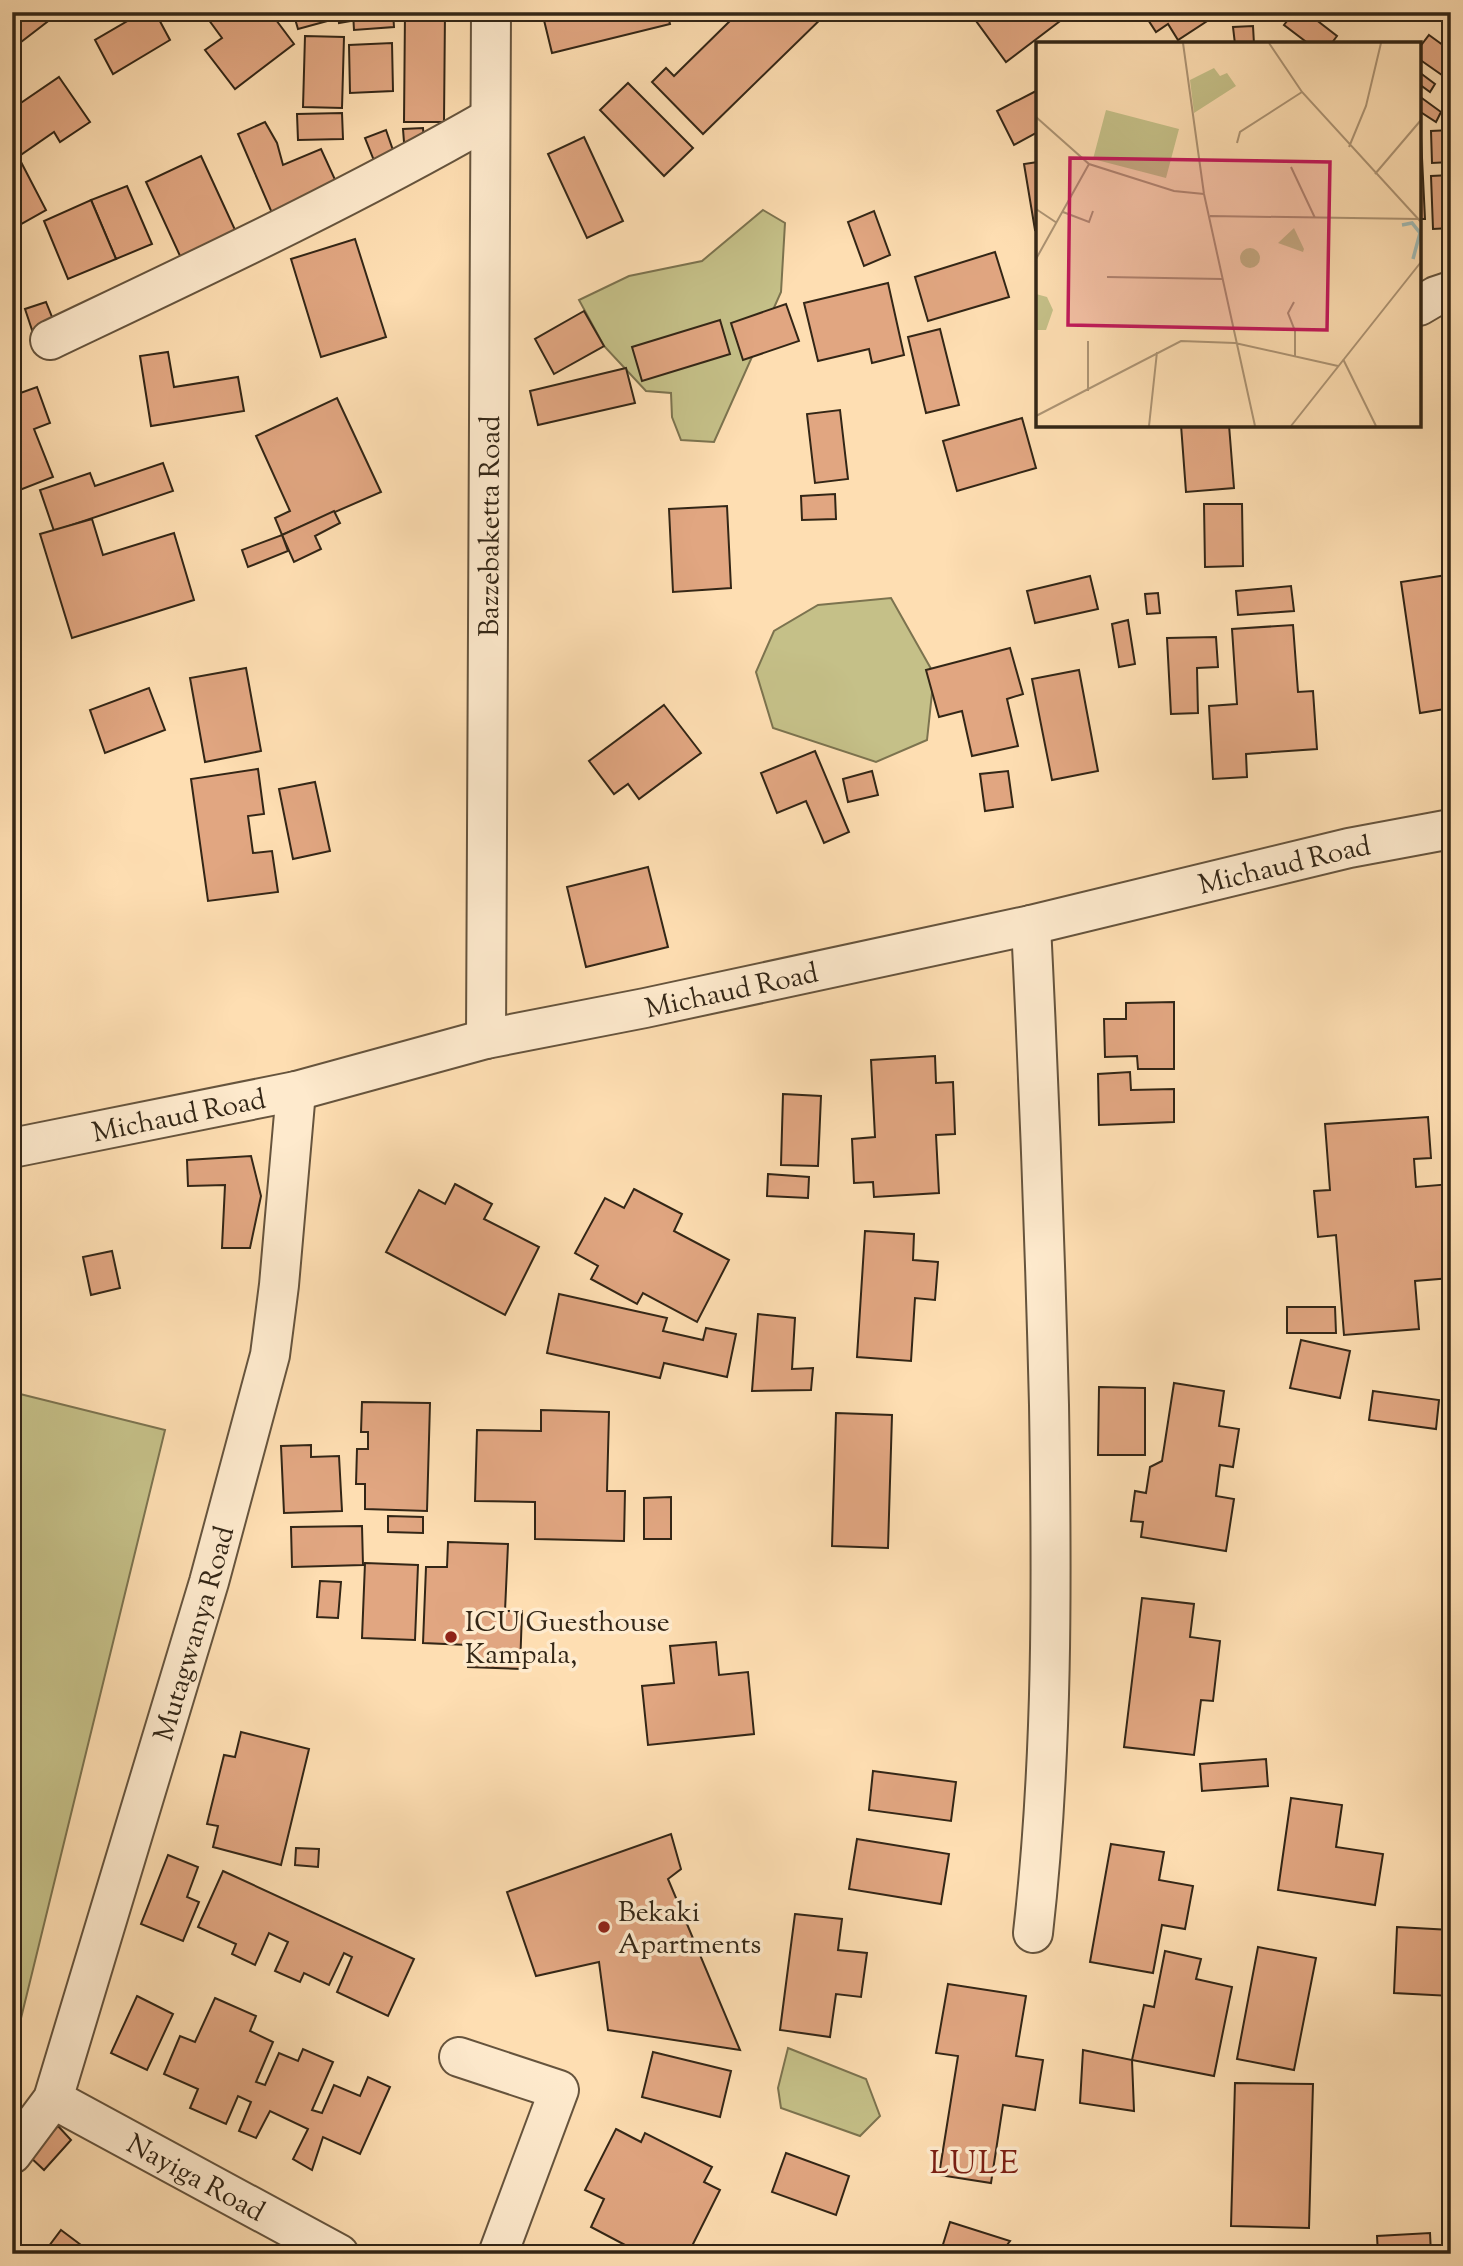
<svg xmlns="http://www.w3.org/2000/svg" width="1463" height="2266" font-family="'Sorts Mill Goudy',serif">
  <rect width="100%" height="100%" fill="#fedeb2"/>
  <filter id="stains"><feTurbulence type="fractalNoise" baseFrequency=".00286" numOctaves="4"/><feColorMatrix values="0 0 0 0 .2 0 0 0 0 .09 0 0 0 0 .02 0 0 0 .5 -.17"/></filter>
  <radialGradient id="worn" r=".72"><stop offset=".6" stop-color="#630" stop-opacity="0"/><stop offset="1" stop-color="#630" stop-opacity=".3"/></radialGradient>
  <!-- green -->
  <g fill="#c5c088" stroke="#7c734f" stroke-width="2">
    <path d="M 763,210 L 785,223 L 781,292 L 714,442 L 681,440 L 672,417 L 671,393 L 646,391 L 604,346 L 579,300 L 629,276 L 702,261 Z"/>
    <path d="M 891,598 L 934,674 L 927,740 L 876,762 L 773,728 L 756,672 L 774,631 L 818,605 Z"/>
    <path d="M 12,1392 L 165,1430 L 12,2055 Z"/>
    <path d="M 788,2048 L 866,2079 L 880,2116 L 860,2136 L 781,2108 L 778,2088 Z"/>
  </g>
  <!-- building -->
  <g fill="#e1a681" stroke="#332616" stroke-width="2">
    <path d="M 12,12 L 60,12 L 12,49 Z"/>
    <path d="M 143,12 L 155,12 L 170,40 L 113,74 L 95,40 Z"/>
    <path d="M 203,12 L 270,12 L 294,44 L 235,89 L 205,50 L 222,38 Z"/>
    <path d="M 293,12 L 329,12 L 331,20 L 298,29 Z"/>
    <path d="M 338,12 L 349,12 L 351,21 L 339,23 Z"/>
    <path d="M 353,12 L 393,12 L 394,27 L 354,30 Z"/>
    <path d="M 405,12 L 445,12 L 444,122 L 404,122 Z"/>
    <path d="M 542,12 L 667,12 L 670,24 L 552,53 Z"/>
    <path d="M 739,12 L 828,12 L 703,134 L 652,82 L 666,68 L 674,76 Z"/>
    <path d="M 973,12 L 1072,12 L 1006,62 L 971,14 Z"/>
    <path d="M 1143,12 L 1221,12 L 1178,40 L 1168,24 L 1156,32 Z"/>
    <path d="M 1294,12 L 1306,12 L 1337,36 L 1331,44 L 1309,44 L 1284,25 Z"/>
    <path d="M 1253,26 L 1254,44 L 1235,44 L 1233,27 Z"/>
    <path d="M 1429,35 L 1451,51 L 1449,80 L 1419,59 L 1419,48 Z"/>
    <path d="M 305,36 L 344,37 L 342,108 L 303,107 Z"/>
    <path d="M 392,43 L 393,91 L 350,93 L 349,45 Z"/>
    <path d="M 1419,72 L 1435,84 L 1430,92 L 1419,84 Z"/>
    <path d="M 59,77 L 90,122 L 60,142 L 54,132 L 12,161 L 12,109 Z"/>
    <path d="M 628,83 L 693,148 L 664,176 L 600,110 Z"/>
    <path d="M 1038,90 L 1038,132 L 1014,145 L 997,111 Z"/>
    <path d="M 1419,96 L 1441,112 L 1436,122 L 1419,111 Z"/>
    <path d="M 342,113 L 343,139 L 298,140 L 297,114 Z"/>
    <path d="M 1420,117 L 1425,219 L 1419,219 L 1419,118 Z"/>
    <path d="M 265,122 L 277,143 L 283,165 L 321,149 L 337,184 L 272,213 L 238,134 Z"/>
    <path d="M 423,128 L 424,141 L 404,142 L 403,129 Z"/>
    <path d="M 386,130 L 395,156 L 375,163 L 365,138 Z"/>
    <path d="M 1451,130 L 1451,162 L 1432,163 L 1431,131 Z"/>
    <path d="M 584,137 L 623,221 L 587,238 L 548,154 Z"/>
    <path d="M 201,156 L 236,232 L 181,258 L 146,182 Z"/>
    <path d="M 21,162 L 46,210 L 14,228 L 12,224 L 12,166 Z"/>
    <path d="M 1038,162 L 1038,229 L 1035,230 L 1024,164 Z"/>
    <path d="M 1451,175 L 1451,228 L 1433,229 L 1431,176 Z"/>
    <path d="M 127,186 L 152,244 L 116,259 L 91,200 Z"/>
    <path d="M 91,200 L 116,259 L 68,279 L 44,221 Z"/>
    <path d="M 874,211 L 890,255 L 864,266 L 848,222 Z"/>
    <path d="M 355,239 L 386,337 L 321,357 L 291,259 Z"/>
    <path d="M 995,252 L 1009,297 L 928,321 L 915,277 Z"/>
    <path d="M 888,283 L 904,355 L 872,363 L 869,349 L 818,361 L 804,303 Z"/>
    <path d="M 46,302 L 54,322 L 32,330 L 25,309 Z"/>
    <path d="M 786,304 L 799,341 L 743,360 L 731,323 Z"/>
    <path d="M 584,311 L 604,346 L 554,374 L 535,339 Z"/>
    <path d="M 720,320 L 730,354 L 642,381 L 632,347 Z"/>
    <path d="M 940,329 L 959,405 L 926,413 L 908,337 Z"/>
    <path d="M 168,352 L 174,387 L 238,377 L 244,411 L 151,426 L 140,356 Z"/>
    <path d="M 626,368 L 635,403 L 538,425 L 530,391 Z"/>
    <path d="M 37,387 L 50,423 L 34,429 L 53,477 L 12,493 L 12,396 Z"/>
    <path d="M 337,398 L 381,492 L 282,535 L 275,518 L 290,511 L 256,436 Z"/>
    <path d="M 840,410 L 848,479 L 815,483 L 807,414 Z"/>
    <path d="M 1022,418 L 1036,468 L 957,491 L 943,441 Z"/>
    <path d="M 1181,425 L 1229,425 L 1234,488 L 1186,492 Z"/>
    <path d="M 163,463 L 173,491 L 54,531 L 40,490 L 90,473 L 95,486 Z"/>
    <path d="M 835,494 L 836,519 L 802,520 L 801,496 Z"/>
    <path d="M 1204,504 L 1242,504 L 1243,566 L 1205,567 Z"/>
    <path d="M 727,506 L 731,588 L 673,592 L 669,509 Z"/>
    <path d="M 334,511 L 340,523 L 315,536 L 321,549 L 294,562 L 282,535 Z"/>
    <path d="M 92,519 L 103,555 L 174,533 L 194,600 L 72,638 L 40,534 Z"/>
    <path d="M 282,535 L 288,551 L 248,567 L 242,550 Z"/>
    <path d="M 1447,575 L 1451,602 L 1451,708 L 1420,713 L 1401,582 Z"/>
    <path d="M 1090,576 L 1098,609 L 1035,623 L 1027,591 Z"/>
    <path d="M 1291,586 L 1294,611 L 1238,615 L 1236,591 Z"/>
    <path d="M 1158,593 L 1160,613 L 1147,614 L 1145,594 Z"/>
    <path d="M 1128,620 L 1135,664 L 1119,667 L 1112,624 Z"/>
    <path d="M 1293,625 L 1298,692 L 1313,691 L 1317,749 L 1246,754 L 1247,777 L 1213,779 L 1209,706 L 1237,704 L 1232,629 Z"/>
    <path d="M 1216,637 L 1218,667 L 1197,668 L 1198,713 L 1171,714 L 1167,638 Z"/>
    <path d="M 1010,648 L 1023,694 L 1007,699 L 1018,746 L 972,756 L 962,711 L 939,717 L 926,670 Z"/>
    <path d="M 246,668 L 261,751 L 205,762 L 190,678 Z"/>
    <path d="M 1079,670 L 1098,771 L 1052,780 L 1032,679 Z"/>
    <path d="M 149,688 L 165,730 L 105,753 L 90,710 Z"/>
    <path d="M 664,705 L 701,753 L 639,799 L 628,784 L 614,794 L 589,761 Z"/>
    <path d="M 815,751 L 849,832 L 824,843 L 806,801 L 777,813 L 761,773 Z"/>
    <path d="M 258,769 L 264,814 L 248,816 L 253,853 L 272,851 L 278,892 L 208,901 L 191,779 Z"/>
    <path d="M 872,771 L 878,795 L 848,802 L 843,779 Z"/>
    <path d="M 1008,771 L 1013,807 L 985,811 L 980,774 Z"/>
    <path d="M 315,782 L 330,851 L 293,859 L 279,789 Z"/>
    <path d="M 648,867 L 668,947 L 586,967 L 567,887 Z"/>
    <path d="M 1174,1002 L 1174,1069 L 1138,1069 L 1137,1056 L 1105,1057 L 1104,1019 L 1126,1019 L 1126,1003 Z"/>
    <path d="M 935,1056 L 936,1083 L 953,1082 L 955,1134 L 936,1135 L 939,1193 L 874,1197 L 873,1182 L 854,1183 L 852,1139 L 875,1137 L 871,1060 Z"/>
    <path d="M 1130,1072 L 1131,1090 L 1174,1089 L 1174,1122 L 1099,1125 L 1098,1074 Z"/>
    <path d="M 783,1094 L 821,1096 L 818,1166 L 781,1165 Z"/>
    <path d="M 1428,1117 L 1431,1158 L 1414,1159 L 1416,1187 L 1451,1184 L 1451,1278 L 1415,1281 L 1419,1329 L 1344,1335 L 1336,1235 L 1318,1237 L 1314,1191 L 1330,1190 L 1325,1124 Z"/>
    <path d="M 251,1156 L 261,1196 L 250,1248 L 222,1248 L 225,1185 L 188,1186 L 187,1160 Z"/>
    <path d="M 768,1174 L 809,1177 L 808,1198 L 767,1196 Z"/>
    <path d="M 455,1184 L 492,1204 L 484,1219 L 539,1247 L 505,1315 L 386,1252 L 419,1190 L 445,1204 Z"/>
    <path d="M 634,1189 L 682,1214 L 674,1231 L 729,1260 L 697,1322 L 643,1293 L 637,1304 L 591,1279 L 598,1266 L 575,1253 L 605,1198 L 624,1208 Z"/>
    <path d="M 865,1231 L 914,1234 L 913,1260 L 938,1262 L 935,1300 L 915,1298 L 911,1361 L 857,1357 Z"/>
    <path d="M 112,1251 L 120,1288 L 91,1295 L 83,1257 Z"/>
    <path d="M 559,1294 L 667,1318 L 663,1331 L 703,1340 L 706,1328 L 736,1334 L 727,1377 L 664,1363 L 660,1378 L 547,1353 Z"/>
    <path d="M 1287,1307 L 1335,1307 L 1336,1333 L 1287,1333 Z"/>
    <path d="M 758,1314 L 795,1318 L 792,1369 L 813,1368 L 811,1390 L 752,1391 Z"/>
    <path d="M 1301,1340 L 1350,1351 L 1340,1398 L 1290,1388 Z"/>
    <path d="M 1174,1383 L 1224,1391 L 1219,1426 L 1239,1429 L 1233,1467 L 1220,1465 L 1216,1496 L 1234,1499 L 1226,1551 L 1141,1537 L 1143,1522 L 1131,1521 L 1135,1491 L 1146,1493 L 1150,1467 L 1162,1461 Z"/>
    <path d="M 1099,1387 L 1145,1388 L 1145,1455 L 1098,1455 Z"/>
    <path d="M 1373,1391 L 1439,1400 L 1436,1429 L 1369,1420 Z"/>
    <path d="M 362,1402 L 430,1403 L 427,1511 L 365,1509 L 365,1484 L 356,1484 L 357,1449 L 368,1449 L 368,1432 L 361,1432 Z"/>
    <path d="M 541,1410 L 609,1412 L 607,1491 L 625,1491 L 624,1541 L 535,1539 L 535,1502 L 475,1501 L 477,1430 L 541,1431 Z"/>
    <path d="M 836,1413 L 892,1415 L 888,1548 L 832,1546 Z"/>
    <path d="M 311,1445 L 311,1457 L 339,1456 L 342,1511 L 284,1513 L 281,1446 Z"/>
    <path d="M 671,1497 L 671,1539 L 644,1539 L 644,1498 Z"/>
    <path d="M 388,1516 L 423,1517 L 423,1533 L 388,1532 Z"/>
    <path d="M 362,1526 L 363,1565 L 292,1567 L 291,1527 Z"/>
    <path d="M 448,1542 L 508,1544 L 505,1611 L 522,1611 L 520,1669 L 468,1667 L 468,1645 L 423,1643 L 426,1567 L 447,1567 Z"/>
    <path d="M 365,1563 L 418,1565 L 415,1640 L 362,1638 Z"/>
    <path d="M 320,1581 L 341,1582 L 338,1618 L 317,1617 Z"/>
    <path d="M 1142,1598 L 1194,1604 L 1190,1637 L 1220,1641 L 1213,1701 L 1201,1700 L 1194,1755 L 1124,1747 Z"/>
    <path d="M 716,1642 L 719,1675 L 748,1672 L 754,1734 L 648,1745 L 642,1686 L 674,1683 L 670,1646 Z"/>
    <path d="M 241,1732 L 309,1749 L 281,1865 L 213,1847 L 218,1826 L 207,1824 L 224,1755 L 235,1757 Z"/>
    <path d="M 1266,1759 L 1268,1786 L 1202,1791 L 1200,1764 Z"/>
    <path d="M 873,1771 L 956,1782 L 951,1821 L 869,1810 Z"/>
    <path d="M 1291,1798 L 1342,1805 L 1336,1847 L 1383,1854 L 1375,1905 L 1278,1890 Z"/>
    <path d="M 671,1834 L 681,1869 L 668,1879 L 740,2050 L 608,2030 L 599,1962 L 536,1976 L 507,1892 Z"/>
    <path d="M 857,1839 L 949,1854 L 941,1904 L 849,1889 Z"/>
    <path d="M 1111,1844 L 1164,1852 L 1159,1880 L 1193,1886 L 1185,1929 L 1162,1925 L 1153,1973 L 1090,1962 Z"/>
    <path d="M 296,1848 L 319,1849 L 318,1867 L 295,1865 Z"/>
    <path d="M 168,1855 L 198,1867 L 187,1897 L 199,1902 L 183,1941 L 141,1924 Z"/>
    <path d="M 223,1871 L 414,1959 L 388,2016 L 337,1992 L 352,1957 L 344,1953 L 329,1985 L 304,1973 L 300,1982 L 275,1971 L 288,1942 L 269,1933 L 255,1965 L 232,1954 L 236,1944 L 198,1927 Z"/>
    <path d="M 795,1914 L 842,1919 L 838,1950 L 867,1953 L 861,1997 L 836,1994 L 830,2037 L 780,2030 Z"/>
    <path d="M 1397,1927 L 1451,1930 L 1451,1996 L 1394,1993 Z"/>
    <path d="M 1258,1947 L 1316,1958 L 1294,2070 L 1237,2059 Z"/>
    <path d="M 1165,1951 L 1201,1959 L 1196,1979 L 1232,1987 L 1214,2076 L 1132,2060 L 1144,2005 L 1154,2007 Z"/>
    <path d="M 948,1984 L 1026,1996 L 1016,2056 L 1043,2060 L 1035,2110 L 1003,2105 L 991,2183 L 939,2175 L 958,2056 L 936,2053 Z"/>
    <path d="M 137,1996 L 173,2014 L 147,2070 L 111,2053 Z"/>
    <path d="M 215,1998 L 256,2016 L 250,2031 L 273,2042 L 256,2082 L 265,2085 L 279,2053 L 298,2061 L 303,2049 L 333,2062 L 312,2110 L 322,2113 L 334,2085 L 360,2096 L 368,2077 L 390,2087 L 360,2154 L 323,2137 L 312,2170 L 293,2159 L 308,2129 L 270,2111 L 256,2138 L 239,2131 L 251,2102 L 238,2096 L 226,2124 L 190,2108 L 198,2089 L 164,2074 L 180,2036 L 195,2042 Z"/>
    <path d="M 1083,2050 L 1132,2060 L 1134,2111 L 1080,2103 Z"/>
    <path d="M 653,2052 L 731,2071 L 720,2117 L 642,2097 Z"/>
    <path d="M 1235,2083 L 1313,2084 L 1309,2228 L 1231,2226 Z"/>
    <path d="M 58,2126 L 71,2140 L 44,2170 L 29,2156 Z"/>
    <path d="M 616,2129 L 641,2142 L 645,2133 L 712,2167 L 704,2182 L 720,2190 L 688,2254 L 677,2254 L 664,2247 L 660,2254 L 642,2254 L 591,2227 L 604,2199 L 585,2190 Z"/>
    <path d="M 786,2153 L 849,2176 L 836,2215 L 772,2192 Z"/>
    <path d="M 950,2222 L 1010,2241 L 1001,2253 L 1004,2254 L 940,2254 Z"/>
    <path d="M 61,2230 L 93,2254 L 43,2254 Z"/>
    <path d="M 1430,2233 L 1431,2254 L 1378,2254 L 1377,2236 Z"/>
    <path d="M 1229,2250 L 1261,2251 L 1261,2254 L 1229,2254 Z"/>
  </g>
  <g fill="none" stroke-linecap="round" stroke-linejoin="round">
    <defs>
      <g id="minor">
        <path d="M 1419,306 L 1436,296 L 1451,291"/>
        <path d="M 50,340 C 199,269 347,200 490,118"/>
        <path d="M 1031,925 C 1039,1085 1045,1245 1049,1405 C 1052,1581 1053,1758 1033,1933"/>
        <path id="s1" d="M 486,1039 L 491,12"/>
        <path id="s2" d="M 12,1148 L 296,1091 L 486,1039 L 645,1008 L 1031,925 L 1349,848 L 1451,829"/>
        <path d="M 459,2057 L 559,2090 L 498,2254"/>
        <path id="s3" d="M 53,2099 L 339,2254"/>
        <path id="s4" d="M 12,2154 L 53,2099 L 209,1582 L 270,1355 L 279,1285 L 296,1091"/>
      </g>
    </defs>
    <!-- minor casing -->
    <use href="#minor" stroke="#66543d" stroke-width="42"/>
    <!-- minor -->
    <use href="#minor" stroke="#feeacd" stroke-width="38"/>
  </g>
  <!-- markers -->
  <g fill="#8f2418" stroke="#feeacd" stroke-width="2.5">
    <circle cx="451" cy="1637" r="7"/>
    <circle cx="604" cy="1927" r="7"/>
  </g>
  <g text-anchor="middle" stroke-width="7" stroke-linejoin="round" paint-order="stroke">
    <!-- street labels -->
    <g font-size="28" fill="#332616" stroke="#feeacd">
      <text dy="10" stroke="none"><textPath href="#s1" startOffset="513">Bazzebaketta Road</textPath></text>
      <text dy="10" stroke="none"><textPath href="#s2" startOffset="1304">Michaud Road</textPath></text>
      <text dy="10" stroke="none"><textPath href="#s2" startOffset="737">Michaud Road</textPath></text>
      <text dy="10" stroke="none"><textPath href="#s2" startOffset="170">Michaud Road</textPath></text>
      <text dy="10" stroke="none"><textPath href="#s4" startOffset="555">Mutagwanya Road</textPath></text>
      <text dy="10" stroke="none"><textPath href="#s3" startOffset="163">Nayiga Road</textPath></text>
    </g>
    <!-- poi labels -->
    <g font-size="28" fill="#332616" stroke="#feeacd" text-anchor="start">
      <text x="465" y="1631">ICU Guesthouse<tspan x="465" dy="32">Kampala,</tspan></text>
      <text x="618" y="1921">Bekaki<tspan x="618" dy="32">Apartments</tspan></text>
    </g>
    <!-- quarter labels -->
    <g font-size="32" letter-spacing="2" fill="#7a1f14" stroke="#feeacd">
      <text x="975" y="2173">LULE</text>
    </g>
  </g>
  <!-- overview -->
  <g transform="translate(1036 42)">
    <rect width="385" height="385" fill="#fedeb2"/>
    <path d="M 178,26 L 184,34 L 191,31 L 200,44 L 158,71 L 154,38 ZM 70,68 L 143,87 L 130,136 L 57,117 ZM 258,186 L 268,207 L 267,210 L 242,201 ZM204 216a10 10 0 1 1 20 0a10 10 0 1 1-20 0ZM 0,252 L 11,255 L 17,268 L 10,288 L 0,288 Z" fill="#c5c088"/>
    <path fill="none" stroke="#a2bbb4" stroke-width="3.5" d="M 366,183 L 376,181 L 384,191 L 377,217"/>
    <path fill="none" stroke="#ad9474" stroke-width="2" d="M 147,1 L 168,152 L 219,384M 233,1 L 266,50 L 385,180M 0,75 L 53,122 L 138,149 L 168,152M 201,101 L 204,90 L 266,50M 313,105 L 330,64 L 345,1M 255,125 L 279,176M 339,132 L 385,78M 0,167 L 21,181M 27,170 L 53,180 L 57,169M 174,174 L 382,177M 0,217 L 53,122M 71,235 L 186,237M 258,260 L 252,271 L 259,289 L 259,314M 307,317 L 340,384M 52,349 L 52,299M 0,374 L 145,299 L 199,301 L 302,324M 113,384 L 121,310M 255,384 L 385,220"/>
    <path fill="#c2185b" fill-opacity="0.15" stroke="#c2185b" stroke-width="3.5" d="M 34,116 L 294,120 L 291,288 L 32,283 Z"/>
    <rect width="385" height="385" fill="none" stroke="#332616" stroke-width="3.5"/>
  </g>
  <!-- margin -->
  <rect width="1463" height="2266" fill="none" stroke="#fedeb2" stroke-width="42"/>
  <rect x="14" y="14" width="1435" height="2238" fill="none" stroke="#332616" stroke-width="3.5"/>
  <rect x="21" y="21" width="1421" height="2224" fill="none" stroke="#332616" stroke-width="2"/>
  <rect width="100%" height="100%" filter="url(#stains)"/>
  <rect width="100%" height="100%" fill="url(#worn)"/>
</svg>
